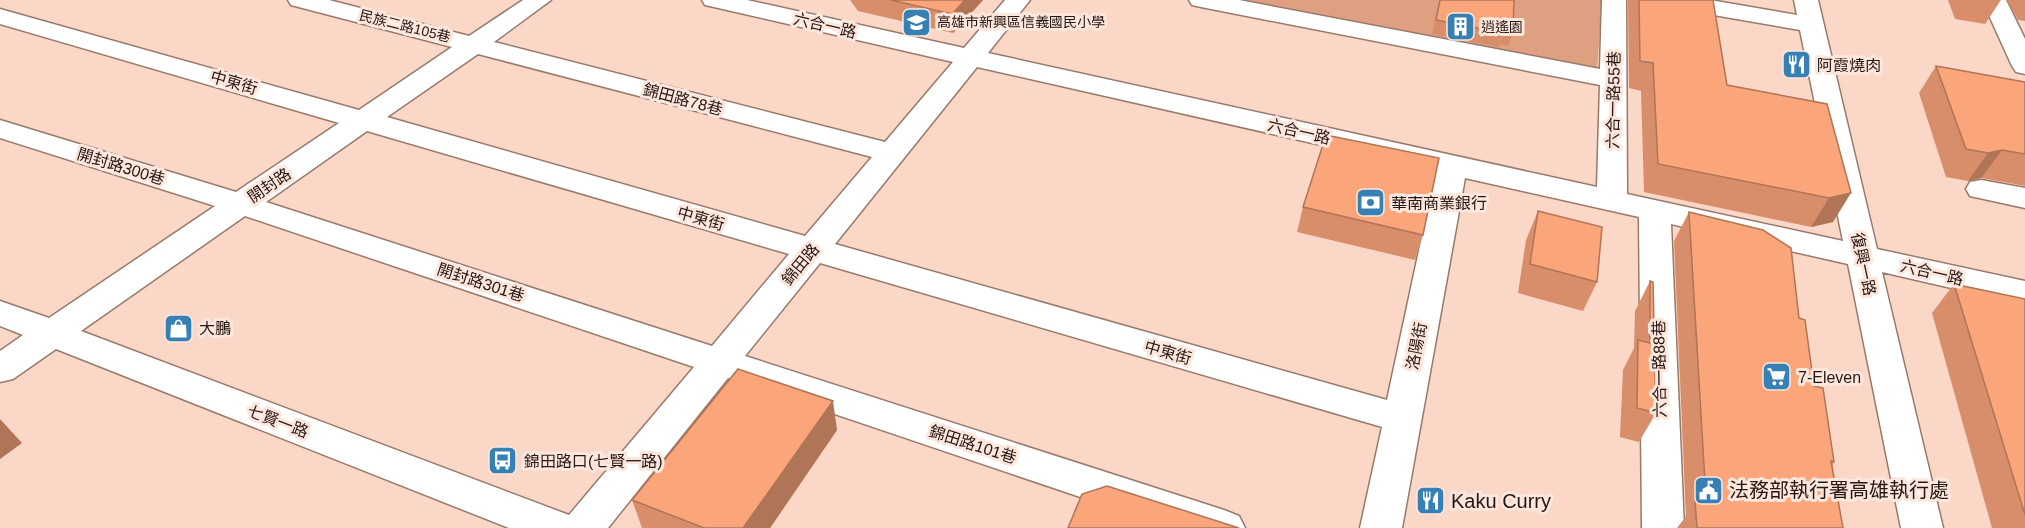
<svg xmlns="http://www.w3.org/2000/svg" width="2025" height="528" font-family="Arial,'Noto Sans TC',sans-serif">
  <rect width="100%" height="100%" fill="#fad7c7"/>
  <!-- green -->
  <path fill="#dfa082" d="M 1232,0 L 1602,0 L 1597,71 Z"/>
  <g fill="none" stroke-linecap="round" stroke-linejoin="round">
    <defs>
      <g id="minor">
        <path d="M 288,0 L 329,0 L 469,36 L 523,0 L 551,0 L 494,42 L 885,142 L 953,62 L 714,7 L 705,5 L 702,0 L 747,0 L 964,48 L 1005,0 L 1030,0 L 988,53 L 1597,187 L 1600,85 L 1201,7 L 1192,5 L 1189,0 L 1239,0 L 1600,69 L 1602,0 L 1626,0 L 1627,194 L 1843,241 L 1800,30 L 1667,7 L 1658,5 L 1655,0 L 1710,0 L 1797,15 L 1794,0 L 1818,0 L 1877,249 L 2025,281 L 2025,305 L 1882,272 L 1943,528 L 1901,528 L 1848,264 L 1671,224 L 1684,528 L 1642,528 L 1639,217 L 1465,178 L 1402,528 L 1360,528 L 1382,427 L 820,263 L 745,356 L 1224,510 L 1239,516 L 1245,528 L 1172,528 L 728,378 L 608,528 L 509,528 L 56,349 L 13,379 L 0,382 L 0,351 L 23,335 L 0,326 L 0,301 L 49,318 L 215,206 L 0,138 L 0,120 L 236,192 L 339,123 L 0,24 L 0,9 L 359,110 L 452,47 L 291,5 ZM 478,54 L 872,157 L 805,236 L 387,117 ZM 977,67 L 1436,171 L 1387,400 L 835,244 ZM 367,131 L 789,254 L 712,346 L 266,202 ZM 245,216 L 694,367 L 569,515 L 81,331 Z"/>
        <path d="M 1982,0 L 2006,0 L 2025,39 L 2025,74 L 2016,72 L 2012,66 Z"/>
        <path d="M 1981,180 L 2025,188 L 2025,208 L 1970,196 L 1966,189 L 1970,182 Z"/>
      </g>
    </defs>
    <!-- minor casing -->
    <use href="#minor" stroke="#98796a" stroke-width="3"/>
    <!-- minor -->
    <use href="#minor" fill="#fff" fill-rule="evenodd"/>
  </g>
  <!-- wall -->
  <g fill="#d88e6a">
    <path d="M 850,0 L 983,0 L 953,33 L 858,11 Z"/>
    <path d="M 1440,0 L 1513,32 L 1508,46 L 1500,44 L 1499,47 L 1432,34 Z"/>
    <path d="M 1628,0 L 1713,0 L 1727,85 L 1827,104 L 1833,222 L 1811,227 L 1644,192 L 1641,91 L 1629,88 Z"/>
    <path d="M 1948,0 L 2001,0 L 1985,24 L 1955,19 Z"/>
    <path d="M 2007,0 L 2025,0 L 2025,21 L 2018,20 Z"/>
    <path d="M 1936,66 L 2025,82 L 2025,186 L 1981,178 L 1968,181 L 1946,177 L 1919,93 Z"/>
    <path d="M 1303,207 L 1423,235 L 1415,260 L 1297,232 Z"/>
    <path d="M 1538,211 L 1597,282 L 1583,311 L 1518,293 L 1526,240 Z"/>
    <path d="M 1689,212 L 1799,318 L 1814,386 L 1834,462 L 1832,466 L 1843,528 L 1677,528 L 1686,516 L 1674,241 Z"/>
    <path d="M 1650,281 L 1656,413 L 1639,442 L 1620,437 L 1623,370 L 1634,348 L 1635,311 Z"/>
    <path d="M 1954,284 L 2025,299 L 2025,528 L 1992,528 L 1932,313 Z"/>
    <path d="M 837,430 L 770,528 L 642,528 L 632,500 Z"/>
  </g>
  <!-- shaded-wall -->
  <g fill="#b07456">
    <path d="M 965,0 L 983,0 L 953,33 L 952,14 Z"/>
    <path d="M 2002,150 L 1981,178 L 1968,181 L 1988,153 Z"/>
    <path d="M 1851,193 L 1833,222 L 1811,227 L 1829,198 Z"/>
    <path d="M 833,401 L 837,430 L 770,528 L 743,528 Z"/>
    <path d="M 0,419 L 22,443 L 0,459 Z"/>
  </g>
  <!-- building -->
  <g fill="#fba57b" stroke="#b07456" stroke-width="1.5">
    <path d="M 891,0 L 965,0 L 952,14 Z"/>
    <path d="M 1440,0 L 1514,0 L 1513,32 L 1504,30 L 1504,33 L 1436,20 Z"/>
    <path d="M 1639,0 L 1713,0 L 1727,85 L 1827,104 L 1851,193 L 1829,198 L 1658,164 L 1653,63 L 1640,61 Z"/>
    <path d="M 1936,66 L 2025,82 L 2025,154 L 2002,150 L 1988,153 L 1966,149 Z"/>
    <path d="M 1326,135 L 1439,158 L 1423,235 L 1303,207 Z"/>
    <path d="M 1538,211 L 1602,227 L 1597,282 L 1530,264 Z"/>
    <path d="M 1689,212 L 1763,230 L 1791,248 L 1799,318 L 1805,320 L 1814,386 L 1823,388 L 1834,462 L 1831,461 L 1843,528 L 1697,528 L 1695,501 L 1706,499 Z"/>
    <path d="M 1650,281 L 1653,282 L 1656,413 L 1637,408 L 1638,340 L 1650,343 Z"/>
    <path d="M 1954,284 L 2025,299 L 2025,515 Z"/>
    <path d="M 738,369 L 833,401 L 743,528 L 704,528 L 632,500 Z"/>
    <path d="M 1107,486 L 1239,528 L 1068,528 L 1082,494 Z"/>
  </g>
  <!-- icons -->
  <defs>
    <symbol id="school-square" viewBox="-11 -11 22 22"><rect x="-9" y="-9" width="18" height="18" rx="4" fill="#3780b4" stroke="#fde7dd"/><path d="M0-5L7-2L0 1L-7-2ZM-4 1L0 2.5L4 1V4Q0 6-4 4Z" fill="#fff"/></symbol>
    <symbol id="building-square" viewBox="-11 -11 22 22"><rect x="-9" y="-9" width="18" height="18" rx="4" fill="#3780b4" stroke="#fde7dd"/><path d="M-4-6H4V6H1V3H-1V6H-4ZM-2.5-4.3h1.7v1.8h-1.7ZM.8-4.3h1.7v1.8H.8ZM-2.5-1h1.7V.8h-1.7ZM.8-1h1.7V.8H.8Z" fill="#fff"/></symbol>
    <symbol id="restaurant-square" viewBox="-11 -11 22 22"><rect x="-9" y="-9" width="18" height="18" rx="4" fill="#3780b4" stroke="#fde7dd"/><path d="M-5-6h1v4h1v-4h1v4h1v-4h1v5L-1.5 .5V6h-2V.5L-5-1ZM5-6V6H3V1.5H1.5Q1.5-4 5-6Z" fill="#fff"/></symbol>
    <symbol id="bank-square" viewBox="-11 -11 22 22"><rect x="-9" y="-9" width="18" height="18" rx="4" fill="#3780b4" stroke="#fde7dd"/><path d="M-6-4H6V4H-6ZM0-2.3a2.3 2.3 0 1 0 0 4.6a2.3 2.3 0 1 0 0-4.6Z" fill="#fff"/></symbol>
    <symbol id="shop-square" viewBox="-11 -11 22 22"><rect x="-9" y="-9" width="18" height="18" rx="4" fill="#3780b4" stroke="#fde7dd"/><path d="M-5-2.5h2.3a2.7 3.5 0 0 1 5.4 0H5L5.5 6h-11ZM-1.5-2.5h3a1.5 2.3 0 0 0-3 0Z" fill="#fff"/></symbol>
    <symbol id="supermarket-square" viewBox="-11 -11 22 22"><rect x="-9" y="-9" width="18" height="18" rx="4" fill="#3780b4" stroke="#fde7dd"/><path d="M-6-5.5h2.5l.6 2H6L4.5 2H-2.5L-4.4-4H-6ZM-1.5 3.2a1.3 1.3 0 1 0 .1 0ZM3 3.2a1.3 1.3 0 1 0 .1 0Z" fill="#fff"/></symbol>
    <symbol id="bus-square" viewBox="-11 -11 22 22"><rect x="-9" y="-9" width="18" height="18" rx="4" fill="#3780b4" stroke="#fde7dd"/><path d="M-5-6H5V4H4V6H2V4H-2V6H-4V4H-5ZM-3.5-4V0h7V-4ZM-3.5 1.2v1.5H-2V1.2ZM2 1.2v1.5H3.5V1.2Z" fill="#fff"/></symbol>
    <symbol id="civic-square" viewBox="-11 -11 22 22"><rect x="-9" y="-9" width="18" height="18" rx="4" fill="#3780b4" stroke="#fde7dd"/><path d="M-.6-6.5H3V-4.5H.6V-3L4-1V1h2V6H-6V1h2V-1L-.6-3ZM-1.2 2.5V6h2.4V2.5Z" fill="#fff"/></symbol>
  </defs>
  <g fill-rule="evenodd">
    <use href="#school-square" x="900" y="6" width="33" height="33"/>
    <use href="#building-square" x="1444" y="10" width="33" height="33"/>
    <use href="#restaurant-square" x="1780" y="48" width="33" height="33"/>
    <use href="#bank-square" x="1354" y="186" width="33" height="33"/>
    <use href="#shop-square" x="162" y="312" width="33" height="33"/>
    <use href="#supermarket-square" x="1760" y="360" width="33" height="33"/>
    <use href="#bus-square" x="486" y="444" width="33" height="33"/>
    <use href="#civic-square" x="1692" y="474" width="33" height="33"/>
    <use href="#restaurant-square" x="1414" y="484" width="33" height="33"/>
  </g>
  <g text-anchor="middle" stroke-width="6" stroke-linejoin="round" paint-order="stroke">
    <!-- far-poi labels -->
    <g font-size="14" fill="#241813" stroke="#fde7dd" text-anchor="start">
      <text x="937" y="27">高雄市新興區信義國民小學</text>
      <text x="1481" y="32">逍遙園</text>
    </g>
    <!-- far-street labels -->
    <g font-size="14" fill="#241813" stroke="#fde7dd">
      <text transform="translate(405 26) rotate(14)" y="5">民族二路105巷</text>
    </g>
    <!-- street labels -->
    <g font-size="16" fill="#241813" stroke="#fde7dd">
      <text transform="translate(825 25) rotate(13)" y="6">六合一路</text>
      <text transform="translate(234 82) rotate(16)" y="6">中東街</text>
      <text transform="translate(683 99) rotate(15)" y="6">錦田路78巷</text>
      <text transform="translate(1613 100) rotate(-89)" y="6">六合一路55巷</text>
      <text transform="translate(1299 131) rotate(13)" y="6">六合一路</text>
      <text transform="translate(121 166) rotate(17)" y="6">開封路300巷</text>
      <text transform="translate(269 185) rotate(-34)" y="6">開封路</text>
      <text transform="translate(701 218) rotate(16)" y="6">中東街</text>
      <text transform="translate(800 264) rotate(-50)" y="6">錦田路</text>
      <text transform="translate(1864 264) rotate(78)" y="6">復興一路</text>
      <text transform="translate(1932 272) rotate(13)" y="6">六合一路</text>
      <text transform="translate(481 282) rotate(18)" y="6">開封路301巷</text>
      <text transform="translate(1416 346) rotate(-79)" y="6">洛陽街</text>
      <text transform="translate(1168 352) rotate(16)" y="6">中東街</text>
      <text transform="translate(1659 369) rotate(-91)" y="6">六合一路88巷</text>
      <text transform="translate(278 421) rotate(21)" y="6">七賢一路</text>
      <text transform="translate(973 444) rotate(18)" y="6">錦田路101巷</text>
    </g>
    <!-- poi labels -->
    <g font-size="16" fill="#241813" stroke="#fde7dd" text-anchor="start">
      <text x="1817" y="71">阿霞燒肉</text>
      <text x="1391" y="209">華南商業銀行</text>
      <text x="199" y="334">大鵬</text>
      <text x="1798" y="383">7-Eleven</text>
      <text x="524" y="467">錦田路口(七賢一路)</text>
    </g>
    <!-- near-poi labels -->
    <g font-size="20" fill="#241813" stroke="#fde7dd" text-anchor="start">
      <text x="1729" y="497">法務部執行署高雄執行處</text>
      <text x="1451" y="508">Kaku Curry</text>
    </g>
  </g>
</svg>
